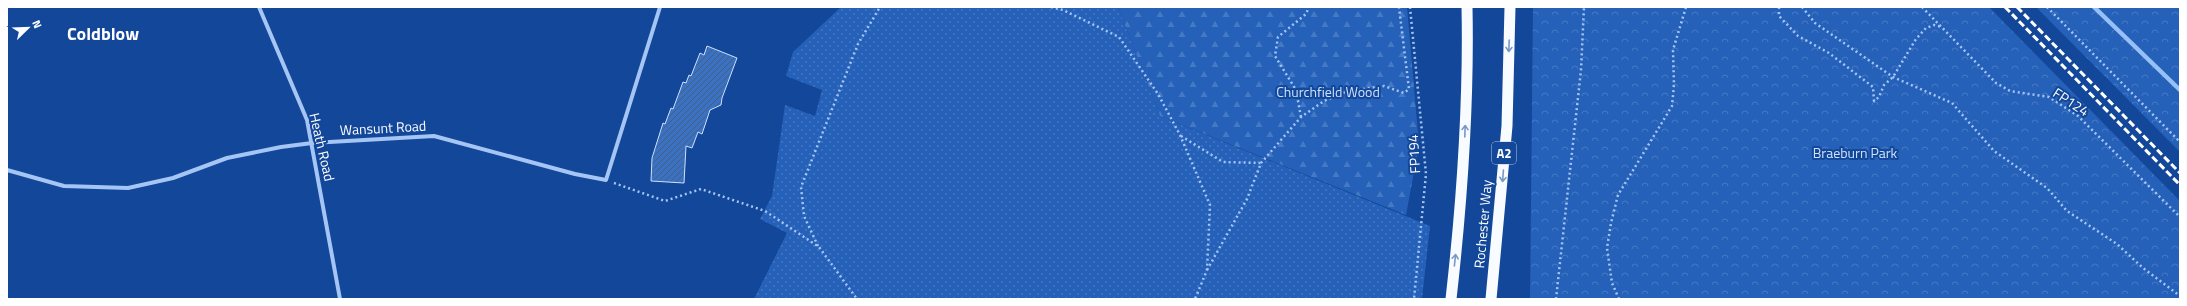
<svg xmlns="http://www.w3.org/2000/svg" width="2187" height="306" font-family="'Titillium Web',sans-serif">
  <defs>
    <pattern id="grass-dots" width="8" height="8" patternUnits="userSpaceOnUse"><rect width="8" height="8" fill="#2561b9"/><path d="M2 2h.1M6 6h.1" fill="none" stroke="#4679c4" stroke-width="1.8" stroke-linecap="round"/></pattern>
    <pattern id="forest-firs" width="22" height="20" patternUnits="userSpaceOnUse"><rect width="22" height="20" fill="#2561b9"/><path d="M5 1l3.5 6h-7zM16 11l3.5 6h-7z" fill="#4679c4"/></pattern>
    <pattern id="park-crowns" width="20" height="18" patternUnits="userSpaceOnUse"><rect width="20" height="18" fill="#2561b9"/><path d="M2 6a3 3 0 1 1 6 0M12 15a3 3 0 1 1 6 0" fill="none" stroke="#4679c4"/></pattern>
    <pattern id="building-hatch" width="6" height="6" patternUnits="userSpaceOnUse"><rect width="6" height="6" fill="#3b71c1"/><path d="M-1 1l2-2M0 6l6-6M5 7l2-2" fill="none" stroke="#445e86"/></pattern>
  </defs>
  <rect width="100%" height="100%" fill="#12479a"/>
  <!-- grass -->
  <path fill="url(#grass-dots)" d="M 841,7 L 1118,7 L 1160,116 L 1430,226 L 1422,299 L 754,299 L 787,233 L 760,219 L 772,196 L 785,105 L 815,116 L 822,90 L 786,76 L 793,52 Z"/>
  <!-- forest -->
  <path fill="url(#forest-firs)" d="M 1118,7 L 1407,7 L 1419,145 L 1406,215 L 1160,116 Z"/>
  <!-- park -->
  <g fill="url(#park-crowns)">
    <path d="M 1533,7 L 1989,7 L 2180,201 L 2180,299 L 1530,299 Z"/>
    <path d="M 2036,7 L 2180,7 L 2180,152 Z"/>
  </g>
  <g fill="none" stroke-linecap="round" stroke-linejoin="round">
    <!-- stream -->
    <path stroke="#97c0f7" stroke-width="4.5" d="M 2094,7 L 2180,90"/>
  </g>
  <!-- building -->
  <path fill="url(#building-hatch)" stroke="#cee1fe" d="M 707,46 L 737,58 L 722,98 L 721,105 L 710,110 L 702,134 L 698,132 L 692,148 L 686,146 L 684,183 L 651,181 L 652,158 L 663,123 L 665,124 L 671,108 L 673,109 L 683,82 L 686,83 L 689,75 L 691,76 L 700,53 L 704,55 Z"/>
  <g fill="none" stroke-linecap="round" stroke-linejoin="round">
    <!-- path -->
    <g stroke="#a5c5f4" stroke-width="2.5" stroke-dasharray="2 3" stroke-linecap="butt">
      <path d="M 1051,7 L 1063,10 L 1119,37 L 1158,94 L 1180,135 L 1210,205 L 1207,270 L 1195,299"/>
      <path d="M 1410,7 L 1426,174 L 1414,299"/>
      <path d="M 1779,7 L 1779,16 L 1798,36 L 1829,53 L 1873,87 L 1874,101 L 1879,97 L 1884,85 L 1893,77 L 1916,39 L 1926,28 L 1934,25 L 1942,27"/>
      <path d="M 1802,7 L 1815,23 L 1893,77 L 1952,103 L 1994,151 L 2047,188 L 2067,211 L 2117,244 L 2143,268 L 2180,296"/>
      <path d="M 1922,7 L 1996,83 L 2010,91 L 2049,97 L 2078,116 L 2180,217"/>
      <path d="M 2047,7 L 2180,142"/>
      <path d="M 1301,117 L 1296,90 L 1275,56 L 1278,37 L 1306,14 L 1309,7"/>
      <path d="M 1181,136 L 1223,162 L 1261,163"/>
      <path d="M 614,183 L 665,201 L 701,189 L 765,211 L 819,247 L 857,299"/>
      <path d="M 818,246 L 804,216 L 801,187 L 858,44 L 880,7"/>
      <path d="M 1207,270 L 1247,199 L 1261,163 L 1301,117 L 1324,101 L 1348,91 L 1384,86 L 1404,93 L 1409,89 L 1399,7"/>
      <path d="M 1556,299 L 1581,70 L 1584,7"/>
      <path d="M 1619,299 L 1612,283 L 1607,248 L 1611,223 L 1618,195 L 1672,106 L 1674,85 L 1673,50 L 1686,7"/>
    </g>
    <!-- minor -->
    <g stroke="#a5c5f4" stroke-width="4">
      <path d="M 259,7 L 307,120 L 340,299"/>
      <path d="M 7,170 L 64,186 L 128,188 L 173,178 L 227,158 L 281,147 L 312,143 L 434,136 L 575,174 L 606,180 L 660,7"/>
    </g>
    <!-- trunk -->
    <g stroke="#f8fbff" stroke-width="11">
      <path d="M 1451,299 C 1462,202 1469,105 1467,7"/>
      <path d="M 1491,299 L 1507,126 L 1510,7"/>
    </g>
    <!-- rail -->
    <g stroke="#fff" stroke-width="3" stroke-dasharray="7 3" stroke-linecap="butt">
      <path d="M 2005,7 L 2180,185"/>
      <path d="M 2017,7 L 2180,173"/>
    </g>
  </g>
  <!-- one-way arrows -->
  <defs><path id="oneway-shaft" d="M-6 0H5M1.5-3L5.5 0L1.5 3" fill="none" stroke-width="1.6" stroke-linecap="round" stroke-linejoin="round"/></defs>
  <g stroke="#7998c7">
    <use href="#oneway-shaft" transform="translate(1509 46) rotate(92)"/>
    <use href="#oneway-shaft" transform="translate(1465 131) rotate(-88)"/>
    <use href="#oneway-shaft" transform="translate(1503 176) rotate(94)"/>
    <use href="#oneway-shaft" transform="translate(1455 260) rotate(-84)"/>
  </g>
  <g text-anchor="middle" stroke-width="4" stroke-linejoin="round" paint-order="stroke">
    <!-- shield labels -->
    <rect fill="#12479a" stroke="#b8c8e1" stroke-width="1" x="1492" y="142" width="24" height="22" rx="3"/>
    <g font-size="13" font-weight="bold" fill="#fff">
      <text x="1504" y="158">A2</text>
    </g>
    <!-- park labels -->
    <g font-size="14" fill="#cee1fe" stroke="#12479a">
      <text x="1328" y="97">Churchfield Wood</text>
      <text x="1855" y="158">Braeburn Park</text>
    </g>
    <!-- street labels -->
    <g font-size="14" fill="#fff" stroke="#12479a">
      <text transform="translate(2071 102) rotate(33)" y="5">FP124</text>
      <text transform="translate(383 128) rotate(-3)" y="5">Wansunt Road</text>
      <text transform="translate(322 147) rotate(77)" y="5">Heath Road</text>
      <text transform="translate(1414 154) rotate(-94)" y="5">FP194</text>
      <text transform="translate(1483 224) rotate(-85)" y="5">Rochester Way</text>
    </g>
    <!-- district labels -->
    <g font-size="18" font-weight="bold" fill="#fff" stroke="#12479a">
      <text x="103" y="40">Coldblow</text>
    </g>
  </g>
  <!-- border -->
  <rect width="2187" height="306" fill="none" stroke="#ffffff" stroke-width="16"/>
  <!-- north arrow -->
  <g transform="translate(28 28) rotate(67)" stroke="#12479a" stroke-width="3" paint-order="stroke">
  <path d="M0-3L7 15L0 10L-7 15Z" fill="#ffffff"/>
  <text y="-6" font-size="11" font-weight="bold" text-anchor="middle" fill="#ffffff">N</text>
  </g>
</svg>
